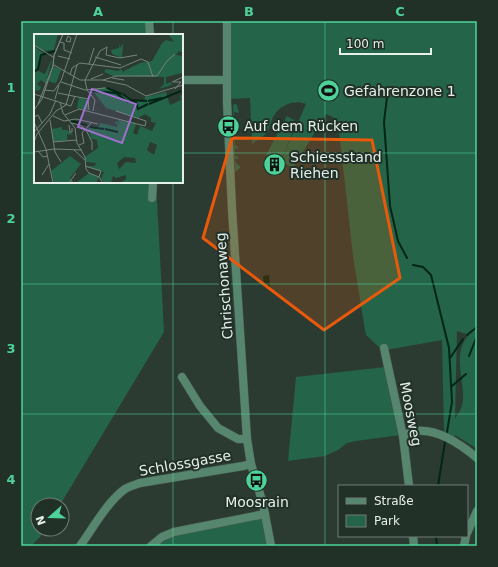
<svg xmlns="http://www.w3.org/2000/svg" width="498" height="567" font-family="'DejaVu Sans',sans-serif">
  <rect width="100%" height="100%" fill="#2b3b32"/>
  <!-- green -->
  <g fill="#246448" fill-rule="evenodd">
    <path d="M 21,21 L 146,21 L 147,35 L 35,35 L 35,182 L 156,182 L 164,332 L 60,505 L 38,505 L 38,529 L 45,529 L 40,537 L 31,546 L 21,546 Z"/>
    <path d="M 227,21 L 477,21 L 477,446 L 476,448 L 455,435 L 455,437 L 444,432 L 442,340 L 386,350 L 380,348 L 366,335 L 365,330 L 353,256 L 339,131 L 333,117 L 326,114 L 293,168 L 281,161 L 306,104 C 294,99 280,105 273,117 C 271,122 270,127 267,132 C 264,137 256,140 252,144 L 250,98 L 227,99 ZM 457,331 L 469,335 C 452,352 464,378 463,399 C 463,407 459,412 455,419 Z"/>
    <path d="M 235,104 L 237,105 L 239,113 L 234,112 L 234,126 L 237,128 L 237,131 L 234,130 L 235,145 L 238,147 L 238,149 L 235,148 L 235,155 L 238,157 L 238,159 L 235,159 L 236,163 L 240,166 L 240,168 L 235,172 L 233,105 Z"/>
    <path d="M 287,116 L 297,122 L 280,163 L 266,155 Z"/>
    <path d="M 385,367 L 400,435 L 356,441 L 347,443 L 338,450 L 325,456 L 288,461 L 296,377 Z"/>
    <path d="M 263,517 L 268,546 L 157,546 C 174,531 239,522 263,517 Z"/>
  </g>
  <!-- water -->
  <path fill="#012617" d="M 269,275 L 270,287 L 264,287 L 263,276 Z"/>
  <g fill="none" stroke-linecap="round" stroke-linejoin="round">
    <!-- stream -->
    <g stroke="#012617" stroke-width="2">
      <path d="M 387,97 L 384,122 L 390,206 L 398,241 L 407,258"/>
      <path d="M 413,265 L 423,267 L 431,275 L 449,348 L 452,402 L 447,432"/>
      <path d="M 467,335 L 477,327"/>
      <path d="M 469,356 L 477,336"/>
      <path d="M 450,358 L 463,339"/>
      <path d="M 452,386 L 466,374"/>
      <path d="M 438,486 L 445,442"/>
      <path d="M 436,536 L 437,546"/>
    </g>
    <defs>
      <g id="minor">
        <path d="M 149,21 L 150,35"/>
        <path d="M 227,21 L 227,102 L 232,209 L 247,439 L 251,464 L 263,504 L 271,546"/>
        <path d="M 182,80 L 227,80"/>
        <path d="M 152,198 L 153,182"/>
        <path d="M 384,348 L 403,436 L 409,486"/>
        <path d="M 182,377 L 200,406 L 218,428 L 238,439 L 247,439"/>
        <path d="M 403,436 C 427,421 459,443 477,458"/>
        <path d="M 467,533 L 477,511"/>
        <path d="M 413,536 L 414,546"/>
        <path d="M 80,546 C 93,528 108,501 125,489 C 130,486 135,485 140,483 L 243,466 L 251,464"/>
        <path d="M 151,546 L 162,537 L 174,532 L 265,514"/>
        <path d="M 464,546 L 466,536"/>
      </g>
    </defs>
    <!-- minor casing -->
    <use href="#minor" stroke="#49584f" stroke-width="9"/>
    <!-- minor -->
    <use href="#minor" stroke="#56866e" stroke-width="8"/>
  </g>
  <!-- marked area -->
  <path fill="#e8590c" fill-opacity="0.2" stroke="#e8590c" stroke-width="3" stroke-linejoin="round" d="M 232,138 L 372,140 L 400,278 L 324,330 L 203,238 Z"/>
  <!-- grid -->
  <path fill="none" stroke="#4dd39a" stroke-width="1" stroke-opacity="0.55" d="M 173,21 L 173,35M 325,21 L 325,546M 21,153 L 35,153M 182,153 L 477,153M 173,182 L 173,546M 21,284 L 477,284M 21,414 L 477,414"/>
  <!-- icons -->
  <defs>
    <symbol id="stadium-disc" viewBox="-11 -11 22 22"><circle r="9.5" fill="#4dd39a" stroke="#213128"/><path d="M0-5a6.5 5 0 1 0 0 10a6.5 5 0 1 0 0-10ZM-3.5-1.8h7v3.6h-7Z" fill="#111"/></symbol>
    <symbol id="bus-disc" viewBox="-11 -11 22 22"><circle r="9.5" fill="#4dd39a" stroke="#213128"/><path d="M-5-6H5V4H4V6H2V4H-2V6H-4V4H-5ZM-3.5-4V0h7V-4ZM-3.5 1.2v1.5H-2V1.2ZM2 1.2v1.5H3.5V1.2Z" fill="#111"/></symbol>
    <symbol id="building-disc" viewBox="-11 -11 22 22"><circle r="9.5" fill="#4dd39a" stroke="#213128"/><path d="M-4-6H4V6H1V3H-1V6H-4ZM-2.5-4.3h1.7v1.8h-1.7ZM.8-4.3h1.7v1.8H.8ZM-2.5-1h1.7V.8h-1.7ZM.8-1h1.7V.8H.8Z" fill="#111"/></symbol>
  </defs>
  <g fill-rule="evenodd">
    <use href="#stadium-disc" x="316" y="78" width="25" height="25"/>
    <use href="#bus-disc" x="216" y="114" width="25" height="25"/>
    <use href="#building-disc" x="262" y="152" width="25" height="25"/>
    <use href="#bus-disc" x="244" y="468" width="25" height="25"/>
  </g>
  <g text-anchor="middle" stroke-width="4" stroke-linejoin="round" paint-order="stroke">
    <!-- poi labels -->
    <g font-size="14" fill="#e6efea" stroke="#213128" text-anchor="start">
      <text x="344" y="96">Gefahrenzone 1</text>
      <text x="244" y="131">Auf dem Rücken</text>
      <text x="290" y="162">Schiessstand<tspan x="290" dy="16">Riehen</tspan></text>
      <text x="257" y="507" text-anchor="middle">Moosrain</text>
    </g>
    <!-- street labels -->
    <g font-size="14" fill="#e6efea" stroke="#213128">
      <text transform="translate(224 286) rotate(-94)" y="5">Chrischonaweg</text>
      <text transform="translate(411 414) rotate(79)" y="5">Moosweg</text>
      <text transform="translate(185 463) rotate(-10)" y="5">Schlossgasse</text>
    </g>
  </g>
  <!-- overview -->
  <g transform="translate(34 34)">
    <rect width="149" height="149" fill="#2b3b32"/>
    <path d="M 0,0 L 24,0 L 20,16 L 8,17 L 0,11 ZM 134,0 L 149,0 L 149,19 L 145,17 L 142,21 L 149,22 L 148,39 L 132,43 L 132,50 L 137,48 L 138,51 L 125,55 L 130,50 L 130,43 L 79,42 L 70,38 L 72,35 L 84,37 L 87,35 L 90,39 L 90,37 L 106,29 L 118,27 L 128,9 L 132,6 L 140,8 ZM 86,9 L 86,14 L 89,9 L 88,24 L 78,20 L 77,16 L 85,14 ZM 0,12 L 10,20 L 5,25 L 4,37 L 11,40 L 18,24 L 12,50 L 7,46 L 3,50 L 7,53 L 5,57 L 0,56 L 0,38 L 2,37 L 0,38 ZM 20,32 L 27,36 L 22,49 L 16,48 L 15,45 ZM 71,53 L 97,66 L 110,68 L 111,63 L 132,58 L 136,71 L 147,66 L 146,62 L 149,60 L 149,149 L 86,149 L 92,145 L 92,141 L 82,144 L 79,142 L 77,149 L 70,149 L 67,144 L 70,138 L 52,132 L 61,132 L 62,129 L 52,128 L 51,123 L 64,114 L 63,106 L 55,104 L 57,103 L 54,95 L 56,93 L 63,95 L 66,89 L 84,93 L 81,88 L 83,87 L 85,91 L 84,86 L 102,90 L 99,99 L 103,101 L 106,92 L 118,97 L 122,89 L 117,88 L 117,84 L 111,80 L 104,84 L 72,74 L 58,56 ZM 116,108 L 123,111 L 120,121 L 113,116 ZM 90,123 L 101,124 L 102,129 L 92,128 L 85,135 L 83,129 ZM 45,63 L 55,67 L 55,76 L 43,74 ZM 28,93 L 28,96 L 33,96 L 39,101 L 33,100 L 33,106 L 19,108 L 18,95 ZM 36,122 L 47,130 L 36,144 L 40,149 L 20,149 L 17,137 ZM 55,139 L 65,143 L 62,149 L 42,149 Z" fill="#246448" fill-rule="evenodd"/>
    <path fill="none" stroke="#012617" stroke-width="2" d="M 0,38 L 4,35 L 7,21 L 21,17M 73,54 L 88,60M 58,57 L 82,59 L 94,68 L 102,68 L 104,75 L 114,70M 89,60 L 97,66 L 113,67M 114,67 L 128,64M 115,70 L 147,57M 37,87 L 53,91M 56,93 L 70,95M 71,95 L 84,98"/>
    <path fill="none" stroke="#76837c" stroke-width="1" d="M 34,2 L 37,4 L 36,8 L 32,7 ZM 25,8 L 30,9 L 30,16 L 38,19M 0,11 L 19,23M 24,22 L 36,25M 61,23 L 87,31M 55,30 L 60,14M 20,31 L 46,46 L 68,46 L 92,51 L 112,62 L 149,51M 19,32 L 20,22 L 29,0M 36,41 L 38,34 L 46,29 L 86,34 L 107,25 L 114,28 L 119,43M 78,44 L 90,46M 57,45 L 69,40M 69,46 L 82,42 L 123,42 L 133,27 L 141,20M 27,48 L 51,56 L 71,54M 138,48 L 149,43M 139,48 L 147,48 L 141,55M 10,56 L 20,57 L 27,47 L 43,0M 24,59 L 54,65 L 55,76M 0,60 L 37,72 L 41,62M 21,65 L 25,51M 26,68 L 29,79 L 41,94 L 43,109 L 51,123 L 52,135 L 55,139 L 65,143 L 69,149M 4,70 L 19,32M 0,76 L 8,65 L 19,32 L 20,21 L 29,0M 59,77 L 61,66 L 53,56 L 51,46 L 66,17 L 73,13 L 72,21 L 86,24 L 103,21M 31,81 L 45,75 L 111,92 L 112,87 L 82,77M 19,82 L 30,87 L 42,85 L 64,90M 0,83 L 4,81 L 8,89M 16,86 L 21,118 L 27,128M 0,88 L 12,115 L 19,149M 37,89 L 46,91 L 52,96 L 58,108 L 58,116M 35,91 L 36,98 L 38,98 L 38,94M 0,98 L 16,80 L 22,66M 0,108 L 3,100 L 22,77 L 32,71 L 43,31M 19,108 L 43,106M 45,111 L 50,109 L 48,99 L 57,89M 40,116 L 51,126M 4,117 L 9,123 L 14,122M 0,118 L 20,115 L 48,116M 51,132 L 67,137 L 65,143M 8,141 L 15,130M 35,149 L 42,139"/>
    <path fill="#a070ce" fill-opacity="0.15" stroke="#a070ce" stroke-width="2" d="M 58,55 L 102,70 L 88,109 L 44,93 Z"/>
    <rect width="149" height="149" fill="none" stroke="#e6efea" stroke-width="2"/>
  </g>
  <!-- border -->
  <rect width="498" height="567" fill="none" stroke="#213128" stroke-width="44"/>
  <!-- legend -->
  <rect x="338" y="485" width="130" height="52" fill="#213128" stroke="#707d76"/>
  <rect x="346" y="498" width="20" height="6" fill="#56866e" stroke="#707d76"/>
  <text x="374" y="505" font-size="12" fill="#e6efea">Straße</text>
  <rect x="346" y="515" width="20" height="12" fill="#246448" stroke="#707d76"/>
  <text x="374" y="525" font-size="12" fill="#e6efea">Park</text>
  <!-- north arrow -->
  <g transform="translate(50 517) rotate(250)"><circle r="19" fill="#213128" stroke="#707d76"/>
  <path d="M0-3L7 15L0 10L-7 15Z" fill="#4dd39a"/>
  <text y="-6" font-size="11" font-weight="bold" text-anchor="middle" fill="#e6efea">N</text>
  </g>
  <!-- scale -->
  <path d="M340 48v6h91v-6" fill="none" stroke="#e6efea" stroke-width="2"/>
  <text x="346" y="48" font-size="12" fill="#e6efea" stroke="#213128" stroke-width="3" paint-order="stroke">100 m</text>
  <rect x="22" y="22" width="454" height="523" fill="none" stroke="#4dd39a" stroke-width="1.5"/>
  <g font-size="13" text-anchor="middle" font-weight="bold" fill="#4dd39a">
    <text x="98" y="16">A</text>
    <text x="249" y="16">B</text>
    <text x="400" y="16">C</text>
    <text x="11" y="92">1</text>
    <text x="11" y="223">2</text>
    <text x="11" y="353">3</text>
    <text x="11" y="484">4</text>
  </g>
</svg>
